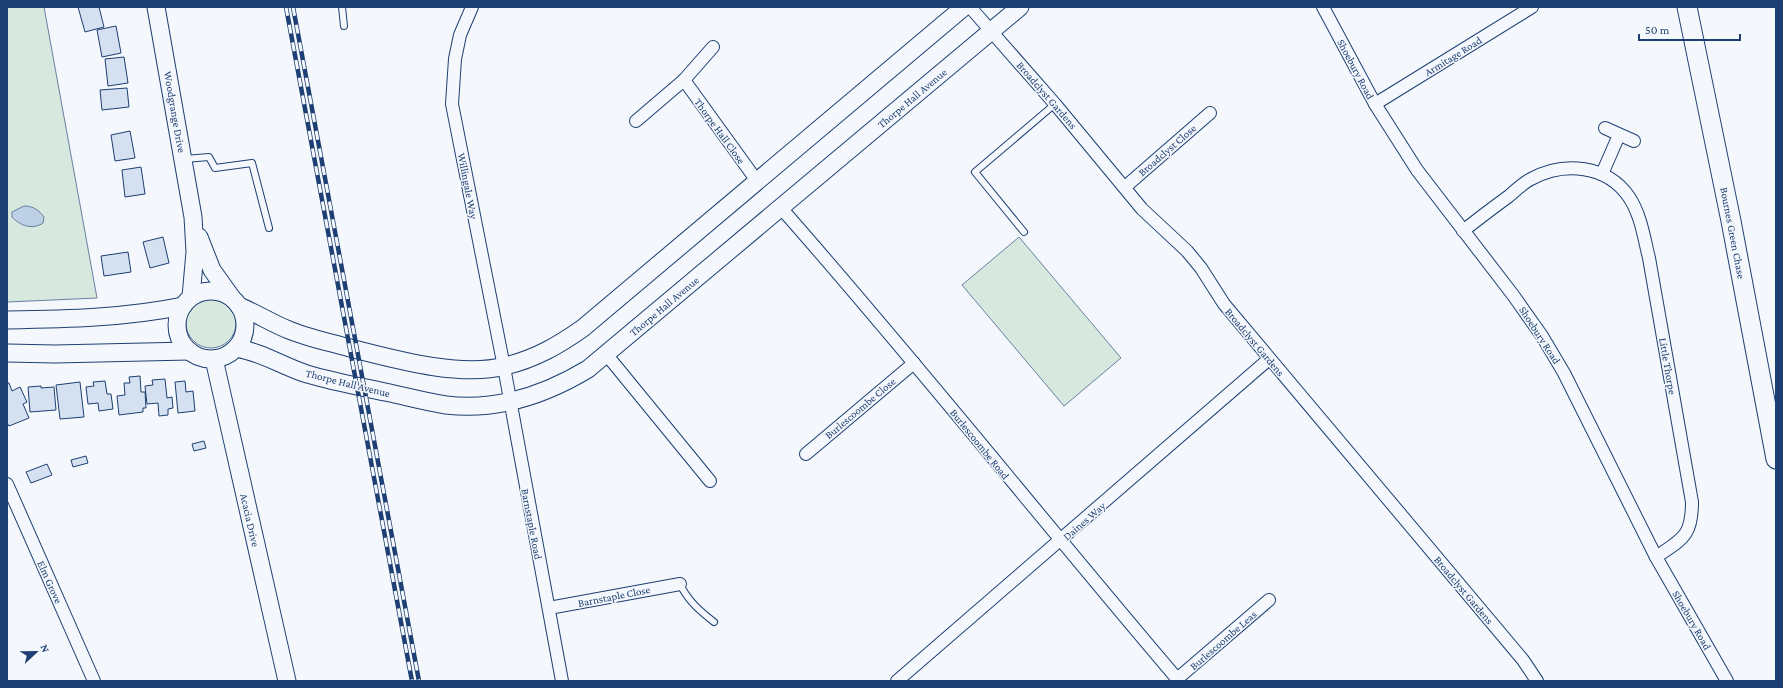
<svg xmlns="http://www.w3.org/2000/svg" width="1783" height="688" font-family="'Crimson Pro',serif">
  <rect width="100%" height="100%" fill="#f4f7fb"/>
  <!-- green -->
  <g fill="#d7e8df" stroke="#687fa3">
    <path d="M 7,7 L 44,7 L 97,298 L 7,302 Z"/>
    <path d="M 1019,237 L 1121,358 L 1064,406 L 962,285 Z"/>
    <circle cx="211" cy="323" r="25"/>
  </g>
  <!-- water -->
  <path fill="#bed0e5" stroke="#687fa3" d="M 24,206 C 33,206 39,210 44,217 L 43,223 C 33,230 20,226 12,217 L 12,212 Z"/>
  <!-- building -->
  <g fill="#d5e0f0" stroke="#1d3f73">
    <path d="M 78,7 L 99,7 L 104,27 L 85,32 Z"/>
    <path d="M 116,26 L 121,53 L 102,57 L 97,30 Z"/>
    <path d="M 124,57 L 128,83 L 108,86 L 105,59 Z"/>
    <path d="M 127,88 L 129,107 L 102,110 L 100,90 Z"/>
    <path d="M 130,131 L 135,158 L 115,161 L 111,135 Z"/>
    <path d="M 141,167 L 145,194 L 125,197 L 122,170 Z"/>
    <path d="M 163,237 L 169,263 L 150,268 L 143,242 Z"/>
    <path d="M 128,252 L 131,272 L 104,276 L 101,256 Z"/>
    <path d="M 140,376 L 141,392 L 145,392 L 146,408 L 143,408 L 143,412 L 119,415 L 117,396 L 125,395 L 124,383 L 130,383 L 129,377 Z"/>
    <path d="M 165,379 L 167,398 L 172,397 L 173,408 L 168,409 L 168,415 L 159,416 L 158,403 L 147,404 L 145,386 L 153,385 L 152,380 Z"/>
    <path d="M 105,381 L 107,394 L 111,394 L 113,409 L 99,411 L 98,403 L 88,404 L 86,387 L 94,386 L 93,382 Z"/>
    <path d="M 185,381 L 186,392 L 193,391 L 195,411 L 178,413 L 175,382 Z"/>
    <path d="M 80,382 L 84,417 L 60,419 L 56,385 Z"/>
    <path d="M 7,383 L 9,383 L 12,391 L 20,387 L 27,402 L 23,404 L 29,418 L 9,426 L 7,423 Z"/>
    <path d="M 41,386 L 41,388 L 54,387 L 56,410 L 30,412 L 28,387 Z"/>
    <path d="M 204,441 L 206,448 L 194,451 L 192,444 Z"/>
    <path d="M 86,456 L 88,463 L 73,467 L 71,460 Z"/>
    <path d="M 47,464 L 52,475 L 31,483 L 26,472 Z"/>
  </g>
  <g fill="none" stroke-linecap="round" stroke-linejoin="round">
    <defs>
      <g id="lane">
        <path d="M 342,7 L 344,26"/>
        <path d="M 185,159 L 209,157 L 215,168 L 252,163 L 269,228"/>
        <path d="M 1024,232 L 975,172 L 1055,104"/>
        <path d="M 680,584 C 688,601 700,611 714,622"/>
      </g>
      <g id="street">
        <path d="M 472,7 L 460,35 L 455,59 L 452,104 L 504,367 L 562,681"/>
        <path d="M 970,7 L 1055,104 L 1142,209 L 1187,251 L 1201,268 L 1224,304 L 1523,660 L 1537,681"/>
        <path d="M 1323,7 L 1375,104 L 1417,170 L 1513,295 L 1542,336 L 1564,373 L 1656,557 L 1727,681"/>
        <path d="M 713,47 L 684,80 L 757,181"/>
        <path d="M 1375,104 L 1532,7"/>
        <path d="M 636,121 L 684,80"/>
        <path d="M 1605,128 L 1634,141"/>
        <path d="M 1602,174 L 1619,135"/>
        <path d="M 1125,187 L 1210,113"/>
        <path d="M 781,208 C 917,362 1045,524 1179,681"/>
        <path d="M 1463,231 C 1478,219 1494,207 1509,196 C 1516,190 1523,183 1531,179 C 1564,161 1607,165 1629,197 C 1641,215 1644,238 1649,258 L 1692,502 C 1692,537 1682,539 1656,557"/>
        <path d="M 606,354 L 710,481"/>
        <path d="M 806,454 L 914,363"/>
        <path d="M 7,484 L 94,681"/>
        <path d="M 549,608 L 680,584"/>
        <path d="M 1177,679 L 1269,600"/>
        <path d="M 897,681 L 1269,359"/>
      </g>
      <g id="secondary">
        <path d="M 156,7 L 193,217 L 195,252 L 191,297"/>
        <path d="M 199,237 L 212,270 L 232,298"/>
        <circle cx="211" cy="325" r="34"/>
        <path d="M 239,306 C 256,313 273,324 289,330 C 308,338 329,342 350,348 C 394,359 460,378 505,366 C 535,359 559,345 583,328 L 964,7"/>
        <path d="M 7,320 C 66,319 125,318 183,306"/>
        <path d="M 236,348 C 262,352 282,366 307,374 C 334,382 362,387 390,393 C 408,397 427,402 446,405 C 497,411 545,395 588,369 L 1020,7"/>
        <path d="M 7,353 L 55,354 L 189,351"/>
        <path d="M 214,359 L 287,681"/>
      </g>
      <path id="primary" d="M 1687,7 L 1731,221 L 1776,459"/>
    </defs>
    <!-- lane casing -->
    <use href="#lane" stroke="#1d3f73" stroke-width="8"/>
    <!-- street casing -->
    <use href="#street" stroke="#1d3f73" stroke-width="14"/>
    <!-- secondary casing -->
    <use href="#secondary" stroke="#1d3f73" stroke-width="19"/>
    <!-- primary casing -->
    <use href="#primary" stroke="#1d3f73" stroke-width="21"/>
    <!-- lane -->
    <use href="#lane" stroke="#f4f7fb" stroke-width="6"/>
    <!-- street -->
    <use href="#street" stroke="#f4f7fb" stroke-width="12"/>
    <!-- secondary -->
    <use href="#secondary" stroke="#f4f7fb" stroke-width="17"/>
    <!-- primary -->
    <use href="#primary" stroke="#f4f7fb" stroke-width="19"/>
    <defs>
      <g id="rail">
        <path d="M 286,7 L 412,681"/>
        <path d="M 293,7 L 419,681"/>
      </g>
    </defs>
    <!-- rail casing -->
    <use href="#rail" stroke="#1d3f73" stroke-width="4.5"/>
    <!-- rail -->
    <use href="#rail" stroke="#f4f7fb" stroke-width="3" stroke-dasharray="9" stroke-linecap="butt"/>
  </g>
  <g text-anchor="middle" stroke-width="3" stroke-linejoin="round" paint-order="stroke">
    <!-- street labels -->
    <g font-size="11" fill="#1d3f73" stroke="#f4f7fb">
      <text transform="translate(1453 56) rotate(-32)" y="4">Armitage Road</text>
      <text transform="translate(1356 69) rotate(62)" y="4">Shoebury Road</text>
      <text transform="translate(1047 95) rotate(49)" y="4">Broadclyst Gardens</text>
      <text transform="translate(912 98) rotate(-40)" y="4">Thorpe Hall Avenue</text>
      <text transform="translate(175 112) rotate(80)" y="4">Woodgrange Drive</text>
      <text transform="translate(720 131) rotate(54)" y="4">Thorpe Hall Close</text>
      <text transform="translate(1167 150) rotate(-41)" y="4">Broadclyst Close</text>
      <text transform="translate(468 186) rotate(79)" y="4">Willingale Way</text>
      <text transform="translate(1733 233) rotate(79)" y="4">Bournes Green Chase</text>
      <text transform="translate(664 306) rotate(-40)" y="4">Thorpe Hall Avenue</text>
      <text transform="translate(1540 335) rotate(57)" y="4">Shoebury Road</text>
      <text transform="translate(1255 342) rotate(50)" y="4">Broadclyst Gardens</text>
      <text transform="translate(1668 366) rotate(80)" y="4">Little Thorpe</text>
      <text transform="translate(348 383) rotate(14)" y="4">Thorpe Hall Avenue</text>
      <text transform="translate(860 408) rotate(-40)" y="4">Burlescoombe Close</text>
      <text transform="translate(980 444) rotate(51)" y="4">Burlescoombe Road</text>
      <text transform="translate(250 520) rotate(77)" y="4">Acacia Drive</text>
      <text transform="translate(1084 521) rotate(-41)" y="4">Daines Way</text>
      <text transform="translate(532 524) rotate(79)" y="4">Barnstaple Road</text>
      <text transform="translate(50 582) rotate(66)" y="4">Elm Grove</text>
      <text transform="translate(1464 590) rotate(50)" y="4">Broadclyst Gardens</text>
      <text transform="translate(614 596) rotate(-11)" y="4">Barnstaple Close</text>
      <text transform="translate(1692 620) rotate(60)" y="4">Shoebury Road</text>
      <text transform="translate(1223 640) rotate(-41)" y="4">Burlescoombe Leas</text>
    </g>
  </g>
  <!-- border -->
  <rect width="1783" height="688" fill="none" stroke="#1d3f73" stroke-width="16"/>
  <!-- north arrow -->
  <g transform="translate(36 652) rotate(68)" stroke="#f4f7fb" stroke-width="3" paint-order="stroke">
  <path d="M0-3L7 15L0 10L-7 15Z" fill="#1d3f73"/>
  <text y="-6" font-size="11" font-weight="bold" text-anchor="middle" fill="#1d3f73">N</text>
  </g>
  <!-- scale -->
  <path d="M1639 34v6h101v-6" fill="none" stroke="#1d3f73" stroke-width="2"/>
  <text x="1645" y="34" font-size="12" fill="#1d3f73" stroke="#f4f7fb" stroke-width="3" paint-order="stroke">50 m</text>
</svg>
